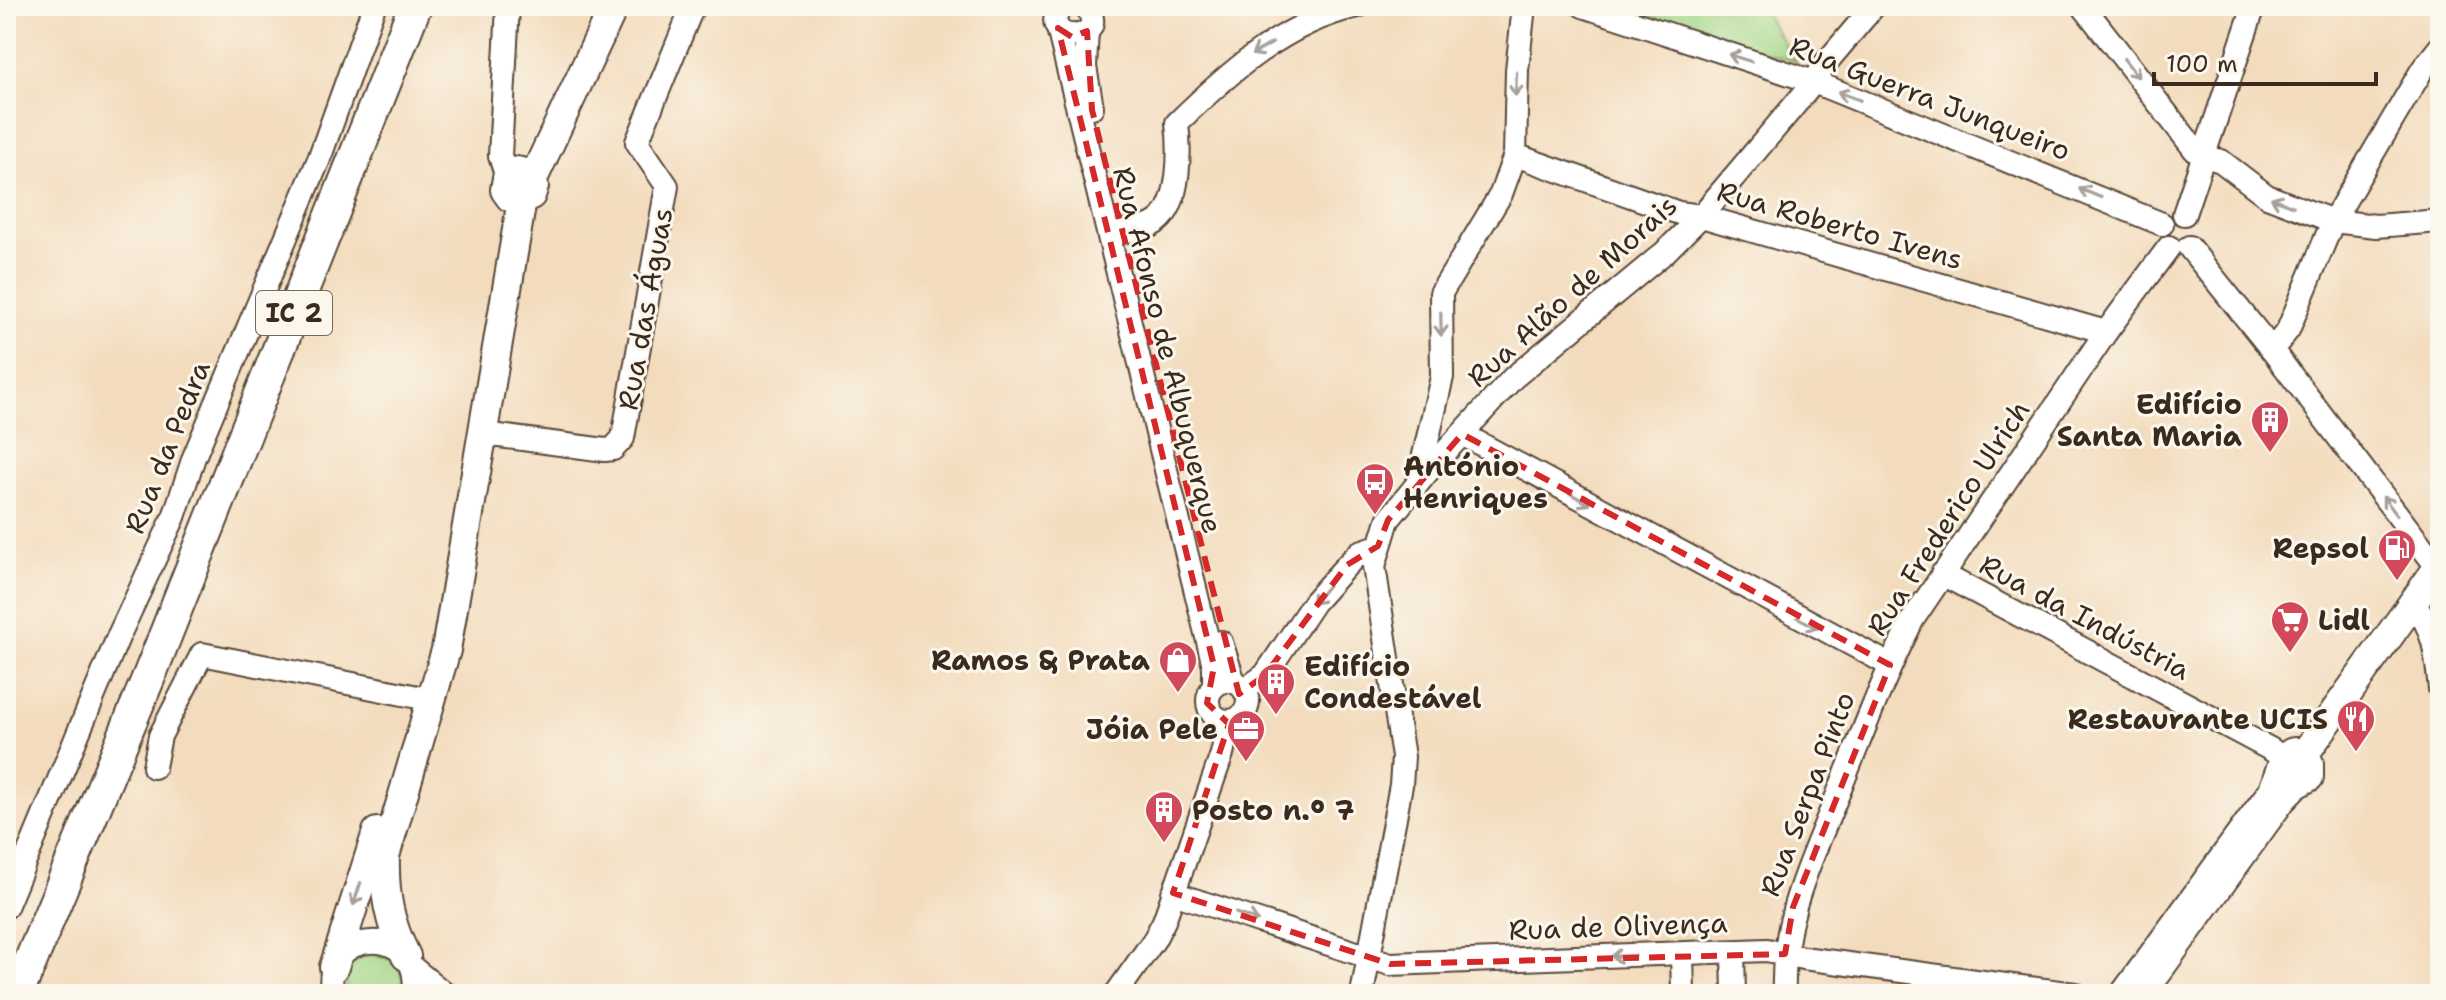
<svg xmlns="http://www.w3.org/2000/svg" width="2446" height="1000" font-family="'Shantell Sans',sans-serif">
  <rect width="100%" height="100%" fill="#fbf7ec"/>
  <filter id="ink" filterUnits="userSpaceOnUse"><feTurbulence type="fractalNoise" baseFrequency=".0125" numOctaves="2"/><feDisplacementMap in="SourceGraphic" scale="16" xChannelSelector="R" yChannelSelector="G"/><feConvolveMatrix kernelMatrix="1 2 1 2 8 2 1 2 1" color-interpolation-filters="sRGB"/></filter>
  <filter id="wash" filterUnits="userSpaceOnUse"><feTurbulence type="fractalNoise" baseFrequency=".006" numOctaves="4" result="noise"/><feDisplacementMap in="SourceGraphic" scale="32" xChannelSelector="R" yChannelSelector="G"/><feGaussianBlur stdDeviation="1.8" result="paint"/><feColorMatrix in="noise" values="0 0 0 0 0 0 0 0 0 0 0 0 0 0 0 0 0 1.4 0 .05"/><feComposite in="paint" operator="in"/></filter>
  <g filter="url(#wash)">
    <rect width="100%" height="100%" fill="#f3dcbd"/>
    <!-- green -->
    <g fill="#a2d585" stroke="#6e8052" stroke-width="2">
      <path d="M 1617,6 L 1760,6 L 1796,62 Z"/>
      <path d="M 370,954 C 393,954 408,971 401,994 L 348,994 C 342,975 350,960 370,954 Z"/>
    </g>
  </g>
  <g filter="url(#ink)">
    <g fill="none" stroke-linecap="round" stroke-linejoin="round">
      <defs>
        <g id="minor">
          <path d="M 1061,6 C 1034,45 1114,45 1086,6"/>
          <path d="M 1583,6 L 1814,82 L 2162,224"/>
          <path d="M 2083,6 L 2195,150 L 2204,156 L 2221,161 L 2267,196 L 2333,221 L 2376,226 L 2440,221"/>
          <path d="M 1058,28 L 1214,666 L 1214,687"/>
          <path d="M 1087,31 L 1085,67 L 1092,107"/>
          <path d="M 1515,155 L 1679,213 L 1701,216 L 2106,332"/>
          <path d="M 507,178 L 500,156 L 508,6"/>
          <path d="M 2184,214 L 2254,6"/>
          <path d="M 1122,232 C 1134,230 1148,229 1158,221 C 1181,203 1180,149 1177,123 C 1228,73 1285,22 1358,6"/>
          <path d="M 2189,247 L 2272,350 L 2438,568"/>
          <path d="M 2272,350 L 2288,330 L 2333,221 L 2422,70 L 2440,47"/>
          <path d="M 484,434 L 605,450 L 613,449 L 623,438 L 667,186 L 637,142 L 693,6"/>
          <path d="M 1462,434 L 1890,665"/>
          <path d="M 1428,471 L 1424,455 L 1442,377 L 1441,293 L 1501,194 L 1515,155 L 1517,70 L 1524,6"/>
          <path d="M 1942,574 L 2272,750 L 2283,759"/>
          <path d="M 2413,602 C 2435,631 2436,654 2440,689"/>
          <path d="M 1221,642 L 1234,682"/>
          <circle cx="1228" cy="701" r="20"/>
          <path d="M 1244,690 L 1265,675 L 1314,602 L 1347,565 L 1360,552 L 1378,546"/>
          <path d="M 154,767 L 160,736 L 202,654 L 433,700"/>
          <path d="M 1173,893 L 1390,964 L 1767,950 L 1803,958 L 2075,994"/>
          <path d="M 6,907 L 119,635 L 174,517 L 194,457 L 319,159 L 374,6"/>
          <path d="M 1733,952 L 1734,994"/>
          <path d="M 1682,954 L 1683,994"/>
          <path d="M 413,968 L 445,994"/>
          <path d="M 333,994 C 317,929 424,920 414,994"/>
          <path d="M 1116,994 L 1154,940 L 1164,921 L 1222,754 L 1229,721"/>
          <path d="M 1362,994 L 1401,785 L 1403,757 L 1374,566 L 1388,520 L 1428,471 L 1513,378 L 1665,252 L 1701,216 L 1814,82 L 1825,64 L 1874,6"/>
          <path d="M 1784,994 C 1781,916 1812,859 1840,789 C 1863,731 1885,674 1913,619 L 2106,332 L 2169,247"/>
        </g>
        <g id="major">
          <path d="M 533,179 L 614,6"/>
          <path d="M 2303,756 L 2440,565"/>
          <path d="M 406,956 C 389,923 384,894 385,856 L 446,650 L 522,200 L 531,195 L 534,186 L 529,174 L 517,171 L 507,178 L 505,190 L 510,197 L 522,200"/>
          <path d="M 334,967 L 377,832"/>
          <path d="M 2125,994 L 2272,792 C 2279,779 2286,731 2309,763 L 2309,777 L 2296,784 L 2281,800 L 2141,994"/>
        </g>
        <path id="highway" d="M 17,994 L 150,674 L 415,6"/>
      </defs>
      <!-- minor casing -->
      <use href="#minor" stroke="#574536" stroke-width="26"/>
      <!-- major casing -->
      <use href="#major" stroke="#574536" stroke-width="32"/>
      <!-- highway casing -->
      <use href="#highway" stroke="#574536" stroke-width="36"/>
      <!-- minor -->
      <use href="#minor" stroke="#fff" stroke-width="22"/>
      <!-- major -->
      <use href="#major" stroke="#fff" stroke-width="28"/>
      <!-- highway -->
      <use href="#highway" stroke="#fff" stroke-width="32"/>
    </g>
    <!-- one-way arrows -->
    <defs><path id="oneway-shaft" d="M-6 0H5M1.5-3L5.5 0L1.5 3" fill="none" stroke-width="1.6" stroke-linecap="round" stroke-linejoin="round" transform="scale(2)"/></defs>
    <g stroke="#a79f9a">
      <use href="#oneway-shaft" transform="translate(1262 49) rotate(150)"/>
      <use href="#oneway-shaft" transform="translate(1740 58) rotate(-162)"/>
      <use href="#oneway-shaft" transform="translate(2131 68) rotate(52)"/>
      <use href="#oneway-shaft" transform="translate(1516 84) rotate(93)"/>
      <use href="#oneway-shaft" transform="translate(1849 96) rotate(-159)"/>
      <use href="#oneway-shaft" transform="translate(2090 193) rotate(-158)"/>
      <use href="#oneway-shaft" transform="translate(2282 202) rotate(-159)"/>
      <use href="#oneway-shaft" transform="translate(1441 324) rotate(89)"/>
      <use href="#oneway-shaft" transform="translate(1580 499) rotate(29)"/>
      <use href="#oneway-shaft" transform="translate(2390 506) rotate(-127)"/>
      <use href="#oneway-shaft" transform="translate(1320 595) rotate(130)"/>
      <use href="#oneway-shaft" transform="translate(1808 623) rotate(28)"/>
      <use href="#oneway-shaft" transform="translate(357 894) rotate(108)"/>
      <use href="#oneway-shaft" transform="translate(1247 917) rotate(19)"/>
      <use href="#oneway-shaft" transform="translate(1623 956) rotate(178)"/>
    </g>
  </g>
  <!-- marked area -->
  <path fill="none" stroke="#d62828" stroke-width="6" stroke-dasharray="16 10" stroke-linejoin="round" d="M 1058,28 L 1072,37 L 1087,31 L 1092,110 L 1239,694 L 1265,675 L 1347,565 L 1378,546 L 1388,520 L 1462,434 L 1890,665 L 1793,907 L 1785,954 L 1390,964 L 1173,893 L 1229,724 L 1207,703 L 1214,666 Z"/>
  <!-- icons -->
  <defs>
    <symbol id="building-pin" viewBox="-11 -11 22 30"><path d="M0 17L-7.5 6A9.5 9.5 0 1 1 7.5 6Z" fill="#d1495b" stroke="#fbf7ec"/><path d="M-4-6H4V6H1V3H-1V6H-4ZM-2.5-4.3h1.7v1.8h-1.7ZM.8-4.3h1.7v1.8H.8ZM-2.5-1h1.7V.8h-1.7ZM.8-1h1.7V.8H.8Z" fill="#fff"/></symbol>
    <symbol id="bus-pin" viewBox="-11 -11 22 30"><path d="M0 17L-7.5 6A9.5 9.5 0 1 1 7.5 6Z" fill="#d1495b" stroke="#fbf7ec"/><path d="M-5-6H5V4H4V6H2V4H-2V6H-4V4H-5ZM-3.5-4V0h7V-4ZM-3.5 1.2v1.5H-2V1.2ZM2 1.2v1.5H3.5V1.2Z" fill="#fff"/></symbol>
    <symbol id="fuel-pin" viewBox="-11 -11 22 30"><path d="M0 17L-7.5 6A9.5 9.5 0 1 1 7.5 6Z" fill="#d1495b" stroke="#fbf7ec"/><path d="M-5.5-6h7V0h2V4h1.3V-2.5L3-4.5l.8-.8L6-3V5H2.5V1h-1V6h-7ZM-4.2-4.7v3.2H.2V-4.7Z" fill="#fff"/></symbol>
    <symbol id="supermarket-pin" viewBox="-11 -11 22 30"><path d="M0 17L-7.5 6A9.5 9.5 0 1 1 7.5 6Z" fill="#d1495b" stroke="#fbf7ec"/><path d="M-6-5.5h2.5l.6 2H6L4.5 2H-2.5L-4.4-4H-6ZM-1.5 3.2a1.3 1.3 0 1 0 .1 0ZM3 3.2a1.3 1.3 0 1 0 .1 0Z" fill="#fff"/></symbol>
    <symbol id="shop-pin" viewBox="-11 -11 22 30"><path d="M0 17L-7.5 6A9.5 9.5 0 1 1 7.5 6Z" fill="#d1495b" stroke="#fbf7ec"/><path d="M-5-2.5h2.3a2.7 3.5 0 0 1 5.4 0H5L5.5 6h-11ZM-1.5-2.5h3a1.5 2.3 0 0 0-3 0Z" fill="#fff"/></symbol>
    <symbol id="restaurant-pin" viewBox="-11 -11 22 30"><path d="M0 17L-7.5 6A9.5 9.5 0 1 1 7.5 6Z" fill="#d1495b" stroke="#fbf7ec"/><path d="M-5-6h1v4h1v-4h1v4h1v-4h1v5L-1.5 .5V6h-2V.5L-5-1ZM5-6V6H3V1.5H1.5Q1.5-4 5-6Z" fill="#fff"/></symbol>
    <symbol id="office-pin" viewBox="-11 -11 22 30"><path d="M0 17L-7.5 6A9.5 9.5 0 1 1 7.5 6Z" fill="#d1495b" stroke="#fbf7ec"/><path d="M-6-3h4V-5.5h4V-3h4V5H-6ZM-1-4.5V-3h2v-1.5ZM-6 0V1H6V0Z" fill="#fff"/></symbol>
  </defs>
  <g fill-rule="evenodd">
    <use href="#building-pin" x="2248" y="398" width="44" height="60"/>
    <use href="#bus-pin" x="1353" y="460" width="44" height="60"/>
    <use href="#fuel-pin" x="2375" y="526" width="44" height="60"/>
    <use href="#supermarket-pin" x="2268" y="598" width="44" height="60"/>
    <use href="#shop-pin" x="1156" y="638" width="44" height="60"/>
    <use href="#building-pin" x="1254" y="660" width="44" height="60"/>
    <use href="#restaurant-pin" x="2334" y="697" width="44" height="60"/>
    <use href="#office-pin" x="1224" y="707" width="44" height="60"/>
    <use href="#building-pin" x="1142" y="788" width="44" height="60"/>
  </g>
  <g text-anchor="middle" stroke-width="6" stroke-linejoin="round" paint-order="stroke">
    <!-- shield labels -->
    <rect fill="#fbf7ec" stroke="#75685c" stroke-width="2" x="256" y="291" width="76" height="44" rx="6"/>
    <g font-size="26" font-weight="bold" fill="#3b2a1e">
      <text x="294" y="322">IC 2</text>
    </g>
    <!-- street labels -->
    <g font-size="28" fill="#3b2a1e" stroke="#fbf7ec">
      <text transform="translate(1930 98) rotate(21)" y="10">Rua Guerra Junqueiro</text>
      <text transform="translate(1840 225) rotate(16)" y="10">Rua Roberto Ivens</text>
      <text transform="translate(1572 291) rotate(-42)" y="10">Rua Alão de Morais</text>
      <text transform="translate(645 309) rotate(-80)" y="10">Rua das Águas</text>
      <text transform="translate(1168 350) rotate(76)" y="10">Rua Afonso de Albuquerque</text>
      <text transform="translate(167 447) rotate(-68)" y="10">Rua da Pedra</text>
      <text transform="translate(1948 518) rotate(-57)" y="10">Rua Frederico Ulrich</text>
      <text transform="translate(2085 617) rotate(28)" y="10">Rua da Indústria</text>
      <text transform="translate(1807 794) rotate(-69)" y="10">Rua Serpa Pinto</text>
      <text transform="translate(1618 926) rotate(-2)" y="10">Rua de Olivença</text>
    </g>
    <!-- poi labels -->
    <g font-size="28" font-weight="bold" fill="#3b2a1e" stroke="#fbf7ec" text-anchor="end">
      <text x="2242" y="414">Edifício<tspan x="2242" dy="32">Santa Maria</tspan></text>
      <text x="1403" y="476" text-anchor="start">António<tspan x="1403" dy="32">Henriques</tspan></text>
      <text x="2369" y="558">Repsol</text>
      <text x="2318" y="630" text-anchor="start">Lidl</text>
      <text x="1150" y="670">Ramos &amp; Prata</text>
      <text x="1304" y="676" text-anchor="start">Edifício<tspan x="1304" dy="32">Condestável</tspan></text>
      <text x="2328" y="729">Restaurante UCIS</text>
      <text x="1218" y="739">Jóia Pele</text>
      <text x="1192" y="820" text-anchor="start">Posto n.º 7</text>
    </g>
  </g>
  <!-- margin -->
  <rect width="2446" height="1000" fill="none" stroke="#fbf7ec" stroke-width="32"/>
  <!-- scale -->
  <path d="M2154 72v12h222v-12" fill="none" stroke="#3b2a1e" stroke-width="4"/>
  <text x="2166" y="72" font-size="24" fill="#3b2a1e" stroke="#fbf7ec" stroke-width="6" paint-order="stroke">100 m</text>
</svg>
